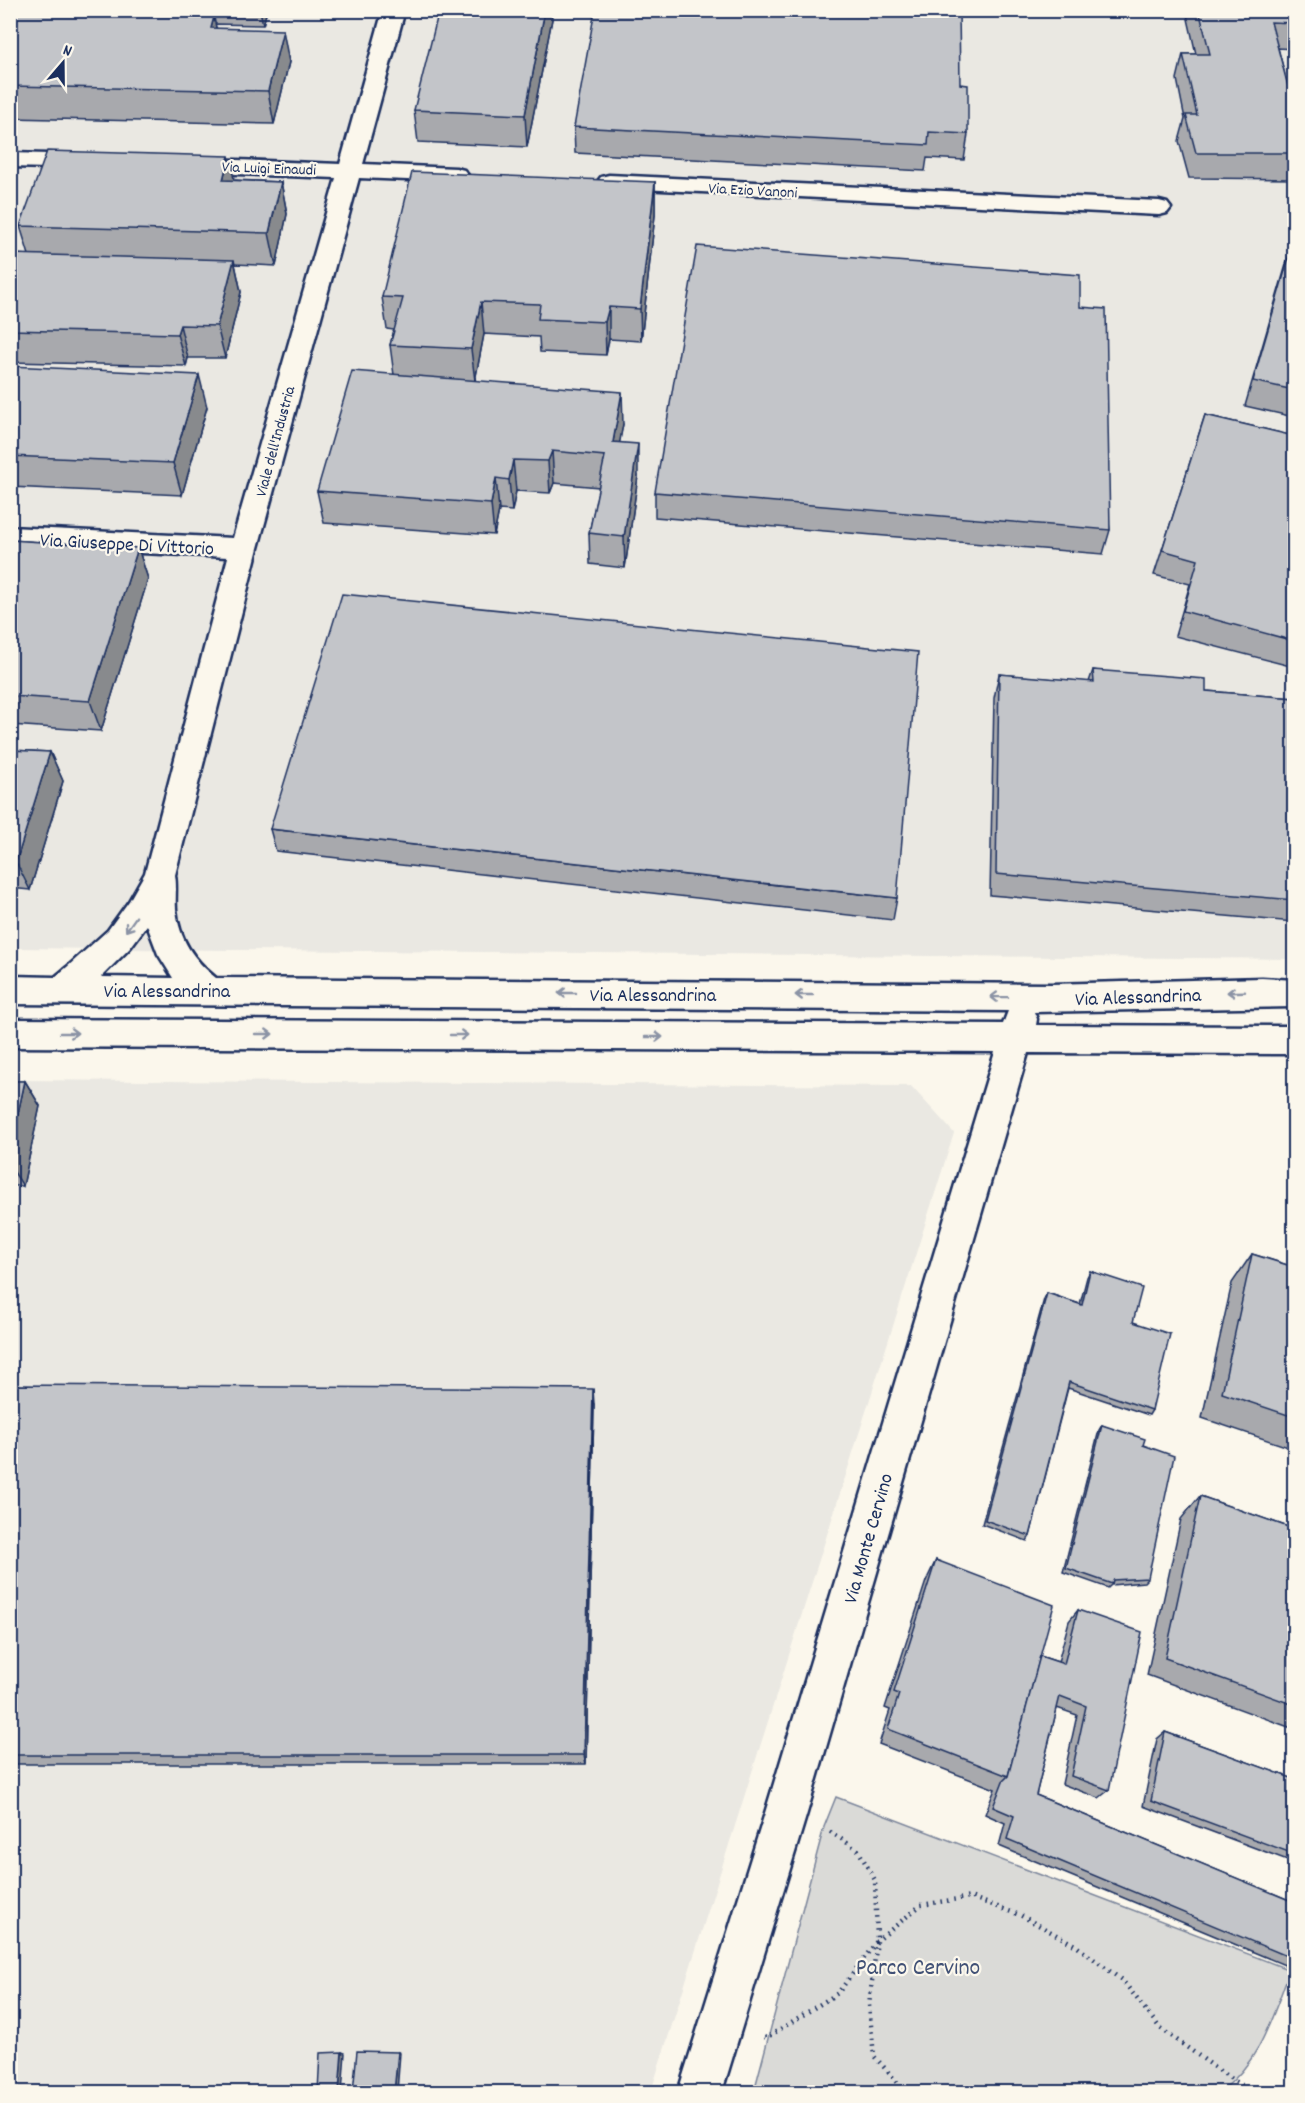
<svg xmlns="http://www.w3.org/2000/svg" width="1305" height="2103" font-family="Dekko,sans-serif">
  <rect width="100%" height="100%" fill="#fbf7ec"/>
  <filter id="ink" filterUnits="userSpaceOnUse"><feTurbulence type="fractalNoise" baseFrequency=".0167" numOctaves="2"/><feDisplacementMap in="SourceGraphic" scale="12" xChannelSelector="R" yChannelSelector="G"/><feConvolveMatrix kernelMatrix="1 2 1 2 8 2 1 2 1" color-interpolation-filters="sRGB"/></filter>
  <g filter="url(#ink)">
    <!-- built -->
    <g fill="#eae8e2">
      <path d="M 11,11 L 1294,11 L 1294,959 L 11,948 Z"/>
      <path d="M 11,1080 L 911,1086 L 954,1133 L 653,2085 L 645,2092 L 11,2092 Z"/>
    </g>
    <!-- green -->
    <path fill="#dadad7" stroke="#7a849a" stroke-width="1.5" d="M 836,1797 L 1290,1970 C 1272,2017 1261,2061 1220,2092 L 761,2092 L 756,2084 L 824,1827 Z"/>
    <g fill="none" stroke-linecap="round" stroke-linejoin="round">
      <defs>
        <g id="minor">
          <path d="M 383,10 L 405,10 L 363,164 L 456,168 L 464,170 L 468,175 L 464,180 L 456,182 L 359,178 L 258,548 L 175,875 C 177,886 175,898 176,909 C 179,939 193,959 216,978 L 1052,984 L 1262,978 L 1294,980 L 1294,1007 L 1034,1012 L 1037,1019 L 1036,1025 L 1294,1026 L 1294,1054 L 1028,1053 L 807,1813 L 722,2092 L 678,2092 L 765,1813 L 995,1052 L 10,1047 L 10,1019 L 1003,1024 L 1008,1011 L 10,1004 L 10,976 L 55,977 L 67,967 L 108,930 L 129,901 L 145,873 L 228,557 L 10,547 L 10,527 L 233,538 L 336,178 L 186,172 L 178,170 L 174,165 L 178,160 L 186,158 L 340,164 ZM 147,925 L 158,954 L 173,978 L 101,977 L 130,948 Z"/>
          <path d="M 10,153 L 87,155 L 95,157 L 99,162 L 95,167 L 87,169 L 10,167 Z"/>
          <path d="M 609,175 L 1159,201 L 1167,203 L 1171,208 L 1167,213 L 1159,215 L 601,187 L 597,182 L 601,177 Z"/>
        </g>
      </defs>
      <!-- minor casing -->
      <use href="#minor" stroke="#1b2f5e" stroke-width="5"/>
      <!-- path -->
      <g stroke="#1b2f5e" stroke-width="4.5" stroke-dasharray="1.5 5" stroke-linecap="butt">
        <path d="M 764,2037 L 766,2038 L 838,1993 L 877,1941 L 875,1880 L 858,1850 L 826,1829"/>
        <path d="M 906,2092 L 874,2056 L 869,2005 L 877,1941 L 921,1905 L 970,1897 L 1020,1915 L 1075,1945 L 1123,1981 L 1160,2028 L 1234,2081 L 1255,2092"/>
      </g>
      <!-- minor -->
      <use href="#minor" fill="#fbf7ec" fill-rule="evenodd"/>
    </g>
    <!-- wall -->
    <g fill="#a8a9ad" stroke="#1b2f5e" stroke-width="1.5">
      <path d="M 10,10 L 29,13 L 94,14 L 93,10 L 267,10 L 263,25 L 215,24 L 216,28 L 289,62 L 274,124 L 10,118 Z"/>
      <path d="M 1186,10 L 1294,10 L 1294,49 L 1278,48 L 1294,109 L 1294,179 L 1189,178 L 1179,141 L 1185,119 L 1177,79 L 1183,54 L 1196,54 Z"/>
      <path d="M 552,19 L 527,147 L 418,142 L 414,110 Z"/>
      <path d="M 960,84 L 968,134 L 964,160 L 927,158 L 925,171 L 575,153 L 574,127 Z"/>
      <path d="M 235,180 L 281,182 L 287,214 L 276,266 L 235,264 L 241,292 L 225,358 L 188,358 L 186,366 L 10,362 L 10,254 L 29,255 L 20,226 Z"/>
      <path d="M 655,182 L 655,215 L 641,341 L 609,339 L 606,355 L 540,352 L 539,337 L 484,334 L 475,381 L 623,424 L 619,443 L 638,476 L 625,568 L 590,564 L 589,533 L 599,487 L 554,483 L 550,493 L 516,491 L 512,511 L 499,510 L 494,535 L 324,523 L 317,491 L 394,375 L 390,345 L 394,330 L 387,329 L 382,297 Z"/>
      <path d="M 1294,237 L 1294,417 L 1245,406 Z"/>
      <path d="M 1080,307 L 1110,530 L 1103,554 L 655,517 L 655,492 Z"/>
      <path d="M 10,366 L 207,407 L 182,495 L 10,487 Z"/>
      <path d="M 1205,415 L 1294,436 L 1294,667 L 1175,636 L 1190,584 L 1154,575 Z"/>
      <path d="M 10,540 L 138,548 L 148,579 L 101,731 L 10,725 Z"/>
      <path d="M 1093,670 L 1206,691 L 1294,698 L 1294,922 L 990,895 L 994,698 L 999,674 L 1089,682 Z"/>
      <path d="M 10,750 L 50,752 L 63,781 L 30,890 L 10,888 Z"/>
      <path d="M 270,829 L 897,898 L 893,920 L 276,851 Z"/>
      <path d="M 10,1081 L 25,1081 L 40,1106 L 23,1186 L 10,1186 Z"/>
      <path d="M 1252,1254 L 1294,1267 L 1294,1449 L 1202,1418 L 1232,1283 Z"/>
      <path d="M 1090,1271 L 1133,1322 L 1152,1410 L 1149,1415 L 1068,1388 L 1030,1536 L 1027,1541 L 982,1524 L 1044,1299 L 1047,1293 L 1080,1304 L 1087,1277 Z"/>
      <path d="M 10,1385 L 594,1404 L 586,1764 L 10,1764 Z"/>
      <path d="M 1102,1425 L 1143,1445 L 1148,1578 L 1144,1582 L 1111,1585 L 1108,1588 L 1063,1572 L 1099,1430 Z"/>
      <path d="M 1200,1496 L 1294,1529 L 1294,1729 L 1147,1675 L 1181,1519 Z"/>
      <path d="M 936,1560 L 1040,1656 L 1058,1662 L 1069,1621 L 1078,1610 L 1109,1790 L 1099,1798 L 1062,1784 L 1077,1715 L 1057,1708 L 1036,1795 L 1294,1902 L 1294,1964 L 1287,1966 L 999,1846 L 1005,1823 L 985,1814 L 995,1789 L 879,1744 L 890,1710 L 885,1708 L 926,1581 Z"/>
      <path d="M 1165,1732 L 1294,1779 L 1294,1859 L 1290,1861 L 1143,1806 L 1157,1739 Z"/>
    </g>
    <!-- shaded-wall -->
    <g fill="#888a8d" stroke="#1b2f5e" stroke-width="1.5">
      <path d="M 260,10 L 267,10 L 263,25 Z"/>
      <path d="M 545,10 L 551,10 L 552,19 L 527,147 L 525,115 Z"/>
      <path d="M 214,17 L 220,50 L 211,28 Z"/>
      <path d="M 283,30 L 289,62 L 274,124 L 268,91 Z"/>
      <path d="M 229,156 L 236,188 L 223,180 Z"/>
      <path d="M 281,182 L 287,214 L 276,266 L 269,233 Z"/>
      <path d="M 655,182 L 655,215 L 641,341 L 640,309 Z"/>
      <path d="M 234,260 L 241,292 L 225,358 L 217,326 Z"/>
      <path d="M 481,302 L 484,334 L 475,381 L 471,349 Z"/>
      <path d="M 609,307 L 609,339 L 606,355 L 605,322 Z"/>
      <path d="M 180,325 L 188,358 L 186,366 L 177,334 Z"/>
      <path d="M 199,375 L 207,407 L 182,495 L 173,463 Z"/>
      <path d="M 622,392 L 623,424 L 614,474 L 613,442 Z"/>
      <path d="M 638,444 L 638,476 L 625,568 L 624,537 Z"/>
      <path d="M 552,451 L 554,483 L 550,493 L 548,461 Z"/>
      <path d="M 513,460 L 516,491 L 512,511 L 509,480 Z"/>
      <path d="M 496,478 L 499,510 L 494,535 L 491,504 Z"/>
      <path d="M 138,548 L 148,579 L 101,731 L 90,701 Z"/>
      <path d="M 50,752 L 63,781 L 30,890 L 16,862 Z"/>
      <path d="M 25,1081 L 40,1106 L 23,1186 L 10,1166 L 10,1150 Z"/>
      <path d="M 593,1389 L 594,1404 L 586,1764 L 584,1755 Z"/>
      <path d="M 342,2052 L 345,2053 L 342,2092 L 339,2092 Z"/>
      <path d="M 398,2052 L 400,2053 L 397,2092 L 394,2092 Z"/>
    </g>
    <!-- building -->
    <g fill="#c3c5c9" stroke="#1b2f5e" stroke-width="1.5">
      <path d="M 10,10 L 26,10 L 26,13 L 214,17 L 211,28 L 283,30 L 268,91 L 10,86 Z"/>
      <path d="M 439,10 L 545,10 L 525,115 L 414,110 Z"/>
      <path d="M 595,10 L 959,10 L 960,84 L 968,85 L 968,134 L 929,132 L 928,145 L 574,127 Z"/>
      <path d="M 1199,10 L 1294,10 L 1294,23 L 1271,22 L 1294,109 L 1294,153 L 1196,153 L 1186,115 L 1197,115 L 1183,54 L 1210,54 Z"/>
      <path d="M 47,151 L 229,156 L 223,180 L 281,182 L 269,233 L 20,226 Z"/>
      <path d="M 412,172 L 655,182 L 640,309 L 609,307 L 605,322 L 538,319 L 540,304 L 481,302 L 471,349 L 390,345 L 403,298 L 382,297 Z"/>
      <path d="M 1294,240 L 1294,390 L 1253,381 Z"/>
      <path d="M 697,246 L 1080,275 L 1080,307 L 1106,309 L 1110,530 L 655,492 Z"/>
      <path d="M 10,254 L 234,260 L 217,326 L 180,325 L 177,334 L 10,330 Z"/>
      <path d="M 10,366 L 199,375 L 173,463 L 10,456 Z"/>
      <path d="M 352,371 L 622,392 L 613,442 L 638,444 L 624,537 L 589,533 L 605,456 L 552,451 L 548,461 L 513,460 L 509,480 L 496,478 L 491,504 L 317,491 Z"/>
      <path d="M 1205,415 L 1294,436 L 1294,641 L 1183,611 L 1198,560 L 1162,550 Z"/>
      <path d="M 10,540 L 138,548 L 90,701 L 10,696 Z"/>
      <path d="M 342,594 L 918,652 L 897,898 L 270,829 Z"/>
      <path d="M 1093,670 L 1206,679 L 1206,691 L 1294,698 L 1294,900 L 996,874 L 999,674 L 1094,682 Z"/>
      <path d="M 10,750 L 50,752 L 16,862 L 10,861 Z"/>
      <path d="M 10,1081 L 25,1081 L 10,1150 Z"/>
      <path d="M 1252,1254 L 1294,1267 L 1294,1417 L 1222,1393 Z"/>
      <path d="M 1090,1271 L 1142,1288 L 1133,1322 L 1170,1334 L 1152,1410 L 1069,1382 L 1030,1536 L 985,1520 L 1047,1293 L 1082,1305 Z"/>
      <path d="M 10,1385 L 593,1389 L 584,1755 L 10,1755 Z"/>
      <path d="M 1102,1425 L 1145,1439 L 1143,1445 L 1174,1456 L 1148,1578 L 1113,1580 L 1112,1584 L 1066,1568 Z"/>
      <path d="M 1200,1496 L 1294,1529 L 1294,1705 L 1165,1658 Z"/>
      <path d="M 936,1560 L 1054,1605 L 1008,1776 L 888,1729 L 899,1694 L 894,1692 Z"/>
      <path d="M 1078,1610 L 1142,1632 L 1109,1790 L 1071,1776 L 1086,1706 L 1060,1696 L 1036,1795 L 1294,1902 L 1294,1959 L 1007,1839 L 1014,1816 L 993,1807 L 1003,1781 L 1008,1776 L 1040,1656 L 1064,1664 Z"/>
      <path d="M 1165,1732 L 1294,1779 L 1294,1854 L 1151,1801 Z"/>
      <path d="M 357,2051 L 398,2052 L 394,2092 L 353,2092 Z"/>
      <path d="M 342,2052 L 339,2092 L 318,2092 L 320,2053 Z"/>
    </g>
    <!-- one-way arrows -->
    <defs><path id="oneway-shaft" d="M-6 0H5M1.5-3L5.5 0L1.5 3" fill="none" stroke-width="1.6" stroke-linecap="round" stroke-linejoin="round" transform="scale(1.5)"/></defs>
    <g stroke="#8b93a5">
      <use href="#oneway-shaft" transform="translate(131 924) rotate(125)"/>
      <use href="#oneway-shaft" transform="translate(1236 992) rotate(178)"/>
      <use href="#oneway-shaft" transform="translate(567 993) rotate(-180)"/>
      <use href="#oneway-shaft" transform="translate(804 995) rotate(-180)"/>
      <use href="#oneway-shaft" transform="translate(999 997) rotate(-179)"/>
      <use href="#oneway-shaft" transform="translate(69 1033)"/>
      <use href="#oneway-shaft" transform="translate(264 1034)"/>
      <use href="#oneway-shaft" transform="translate(459 1035)"/>
      <use href="#oneway-shaft" transform="translate(654 1037)"/>
    </g>
  </g>
  <g text-anchor="middle" stroke-width="4.5" stroke-linejoin="round" paint-order="stroke">
    <!-- far-street labels -->
    <g font-size="16" fill="#1b2f5e" stroke="#fbf7ec">
      <text transform="translate(269 167) rotate(2)" y="6">Via Luigi Einaudi</text>
      <text transform="translate(753 189) rotate(3)" y="6">Via Ezio Vanoni</text>
      <text transform="translate(274 441) rotate(-75)" y="6">Viale dell'Industria</text>
    </g>
    <!-- street labels -->
    <g font-size="20" fill="#1b2f5e" stroke="#fbf7ec">
      <text transform="translate(127 543) rotate(3)" y="7">Via Giuseppe Di Vittorio</text>
      <text x="167" y="997">Via Alessandrina</text>
      <text x="653" y="1001">Via Alessandrina</text>
      <text transform="translate(1138 996) rotate(-2)" y="7">Via Alessandrina</text>
      <text transform="translate(867 1538) rotate(-74)" y="7">Via Monte Cervino</text>
    </g>
    <!-- near-park labels -->
    <g font-size="24" fill="#415176" stroke="#fbf7ec">
      <text x="918" y="1974">Parco Cervino</text>
    </g>
  </g>
  <!-- margin -->
  <rect width="1305" height="2103" fill="none" stroke="#fbf7ec" stroke-width="36"/>
  <rect x="18" y="18" width="1269" height="2067" fill="none" stroke="#1b2f5e" stroke-width="2" filter="url(#ink)"/>
  <!-- north arrow -->
  <g transform="translate(63 63) rotate(20)" stroke="#fbf7ec" stroke-width="4.5" paint-order="stroke">
  <path d="M0-4.5L10 22L0 15L-10 22Z" fill="#1b2f5e"/>
  <text y="-9" font-size="16" font-weight="bold" text-anchor="middle" fill="#1b2f5e">N</text>
  </g>
</svg>
